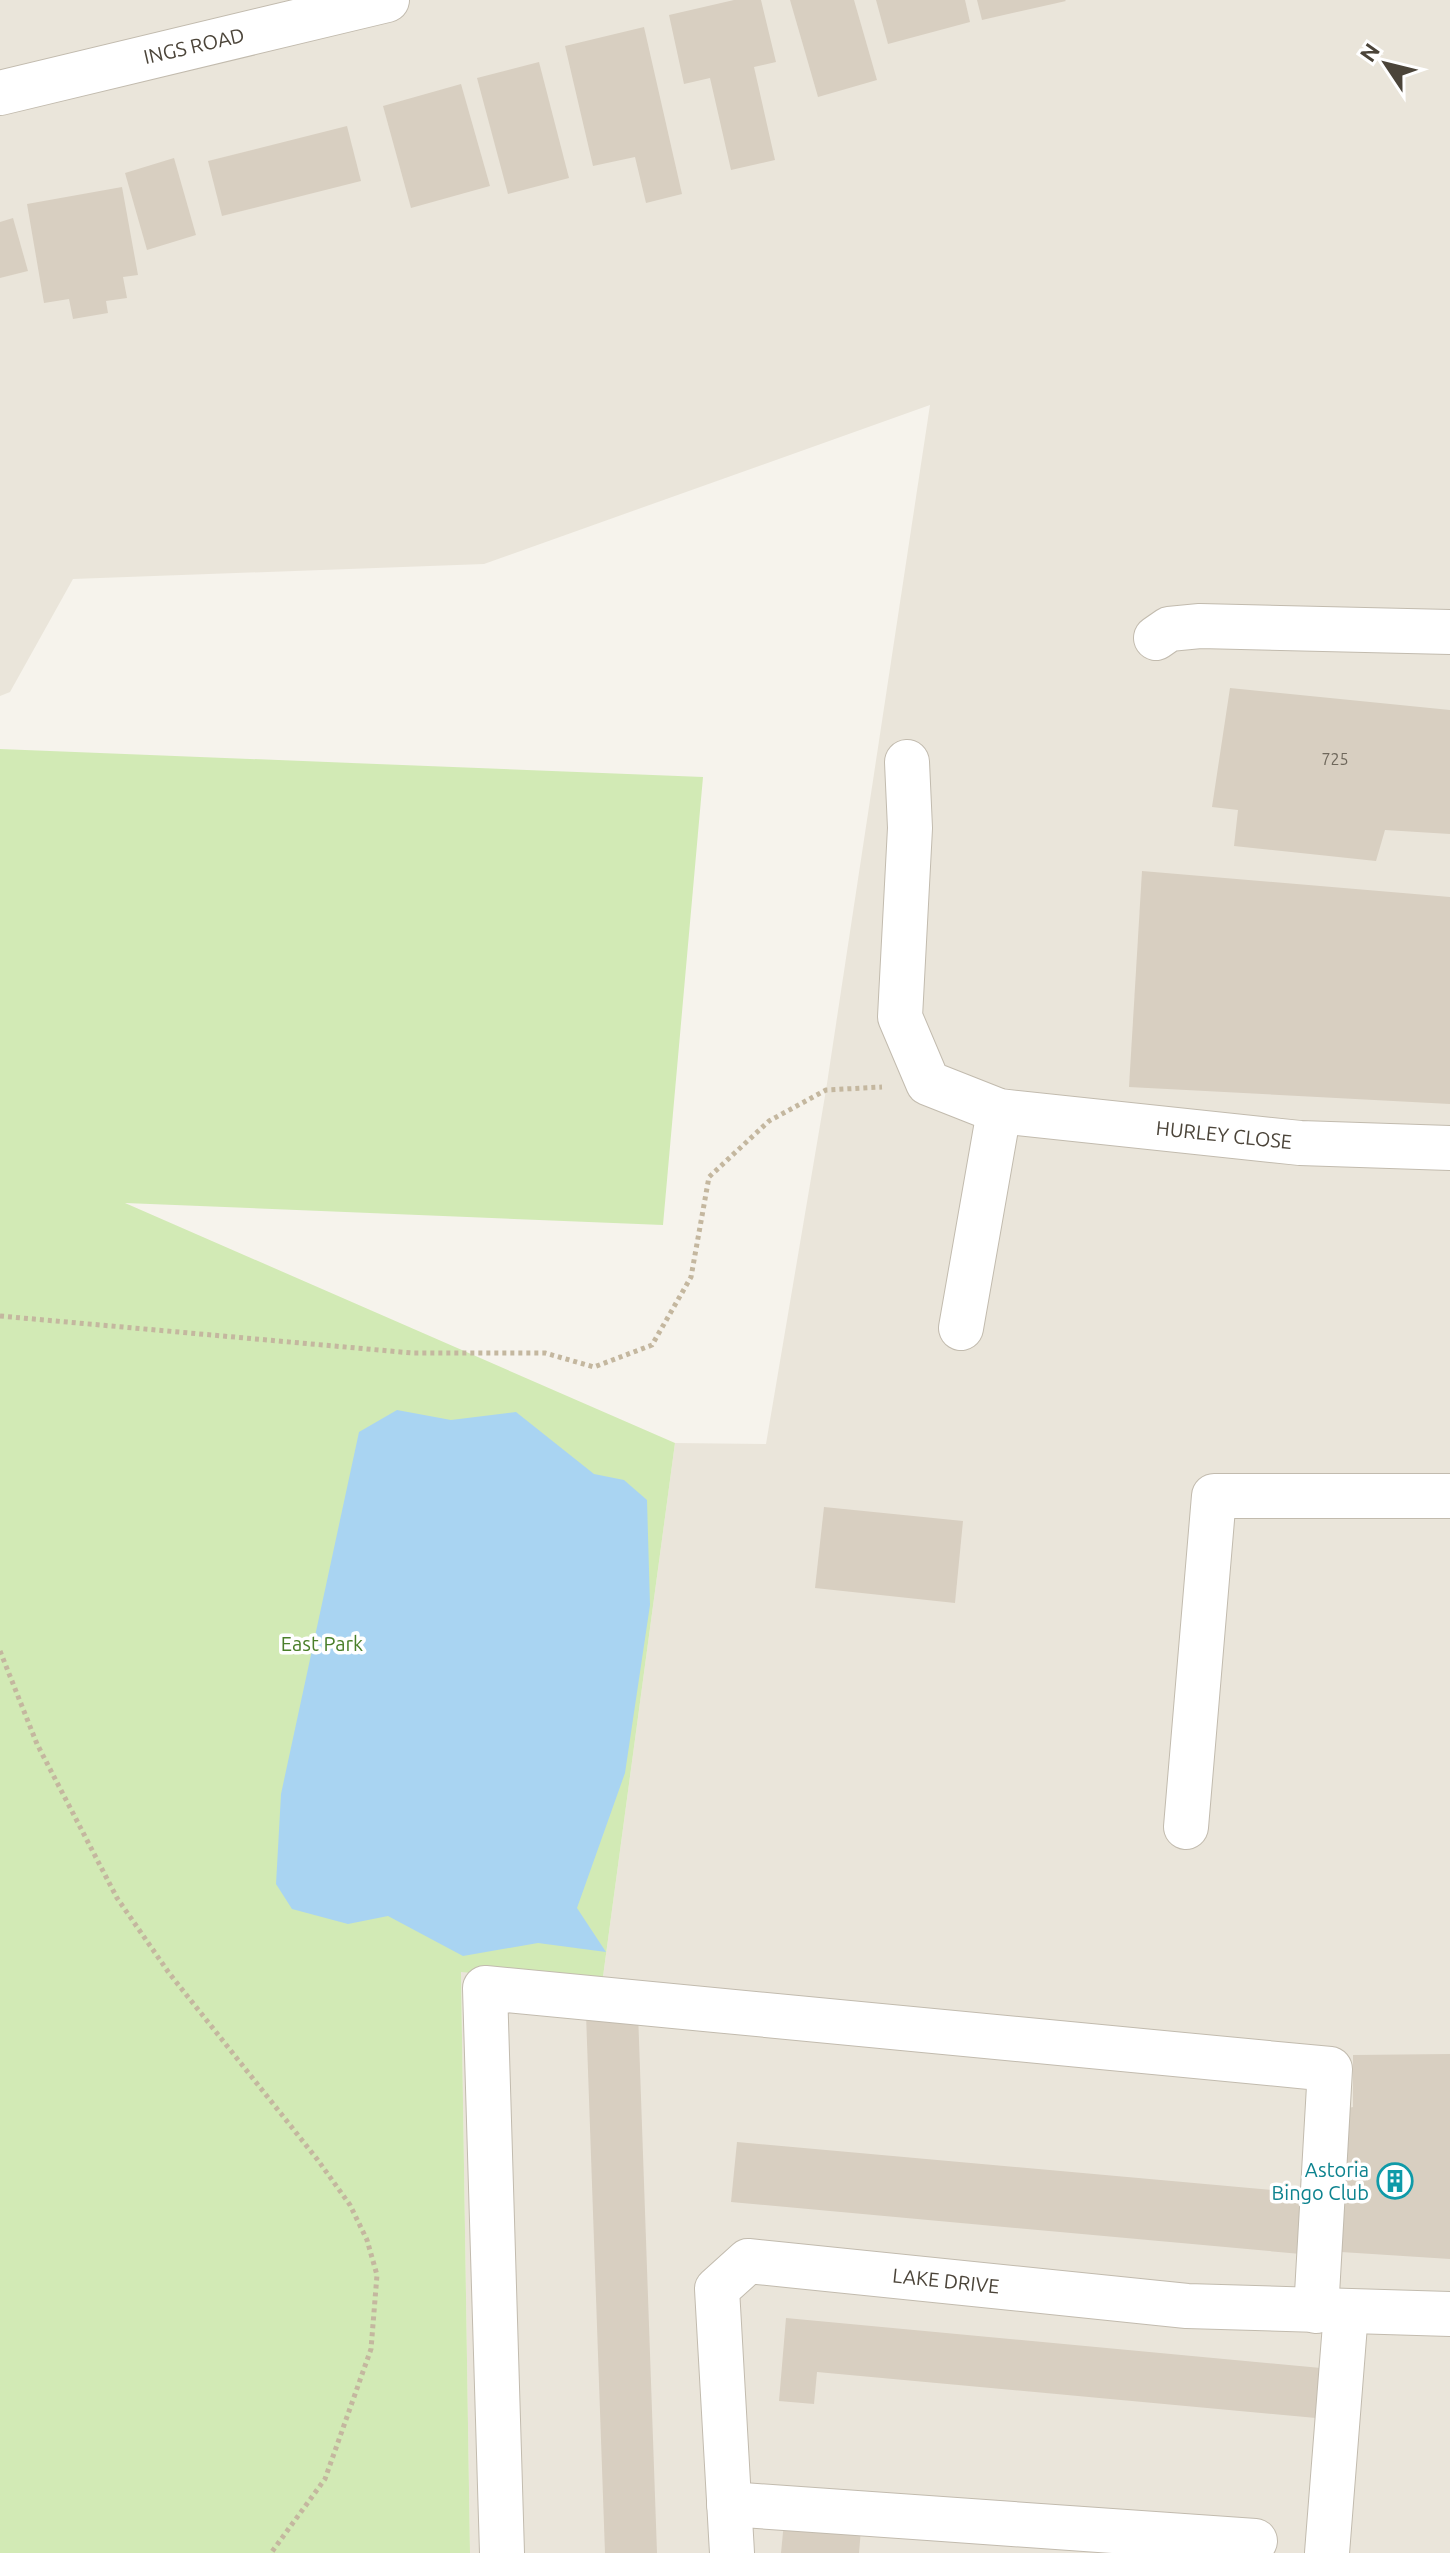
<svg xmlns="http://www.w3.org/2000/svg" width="1450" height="2553" font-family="Ubuntu,sans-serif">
  <rect width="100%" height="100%" fill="#f6f3ec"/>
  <!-- residential -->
  <path fill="#eae5da" d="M 0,0 L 1450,0 L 1450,2553 L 470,2553 L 461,1971 L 602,1984 L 675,1443 L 766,1444 L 826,1090 L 930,405 L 484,564 L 73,579 L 10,692 L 0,696 Z"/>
  <!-- green -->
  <path fill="#d2eab5" d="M 0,749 L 703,777 L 663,1225 L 125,1203 L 675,1443 L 602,1984 L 461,1972 L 470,2553 L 0,2553 Z"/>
  <!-- water -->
  <path fill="#a9d4f2" d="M 397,1410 L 451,1420 L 516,1412 L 594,1474 L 624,1480 L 647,1500 L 650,1605 L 625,1773 L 577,1908 L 606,1952 L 538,1943 L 463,1956 L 388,1916 L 348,1924 L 292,1909 L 276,1884 L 281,1794 L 359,1432 Z"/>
  <!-- building -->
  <g fill="#d8cfc1">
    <path d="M 734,0 L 761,0 L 776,62 L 754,67 L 775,160 L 731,170 L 710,78 L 684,84 L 669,15 Z"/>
    <path d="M 790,0 L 854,0 L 877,80 L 818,97 Z"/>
    <path d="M 876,0 L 965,0 L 970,22 L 888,44 Z"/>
    <path d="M 977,0 L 1065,0 L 1066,1 L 982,20 Z"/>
    <path d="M 644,27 L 682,194 L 646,203 L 635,157 L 593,166 L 565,46 Z"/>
    <path d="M 539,62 L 569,178 L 508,194 L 477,78 Z"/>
    <path d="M 461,84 L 490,186 L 411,208 L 383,106 Z"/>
    <path d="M 347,126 L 361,181 L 222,216 L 208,161 Z"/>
    <path d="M 174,158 L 196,235 L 147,250 L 125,173 Z"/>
    <path d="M 122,187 L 138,275 L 123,277 L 127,298 L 106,301 L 108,313 L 73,319 L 69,299 L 44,303 L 27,204 Z"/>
    <path d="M 13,218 L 28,271 L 0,278 L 0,222 Z"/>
    <path d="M 1230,688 L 1450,710 L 1450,834 L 1385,830 L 1376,861 L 1234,846 L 1238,810 L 1212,807 Z"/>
    <path d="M 1142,871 L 1450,897 L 1450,1104 L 1129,1087 Z"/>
    <path d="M 824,1507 L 963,1521 L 955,1603 L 815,1588 Z"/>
    <path d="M 638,2012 L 657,2553 L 605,2553 L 586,2014 Z"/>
    <path d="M 1450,2054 L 1450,2259 L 1341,2252 L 1339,2110 L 1353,2107 L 1353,2055 Z"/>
    <path d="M 737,2142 L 1317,2194 L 1312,2255 L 731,2202 Z"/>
    <path d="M 786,2318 L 1321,2368 L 1316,2418 L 817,2372 L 814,2404 L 779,2401 Z"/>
    <path d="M 784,2522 L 861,2529 L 859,2553 L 781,2553 Z"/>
  </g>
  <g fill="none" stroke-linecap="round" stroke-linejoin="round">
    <defs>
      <g id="minor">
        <path d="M 0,93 L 387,0"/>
        <path d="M 1156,638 L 1169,629 L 1200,626 L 1450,632"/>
        <path d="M 907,762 L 910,828 L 900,1017 L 928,1083 L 999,1111 L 1300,1143 L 1450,1148"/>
        <path d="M 961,1328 L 999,1111"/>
        <path d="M 1186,1827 L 1214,1496 L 1450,1496"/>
        <path d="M 729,2504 L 1255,2541"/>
        <path d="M 502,2553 L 485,1988 L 1330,2069 L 1316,2311"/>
        <path d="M 732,2553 L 717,2289 L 748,2261 L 1187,2306 L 1450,2314"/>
        <path d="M 1327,2553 L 1346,2312"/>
      </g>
    </defs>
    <!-- minor casing -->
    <use href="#minor" stroke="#c2bbae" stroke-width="46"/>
    <!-- path -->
    <g stroke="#c4b79f" stroke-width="5" stroke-dasharray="4 4" stroke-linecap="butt">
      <path d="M 0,1316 L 412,1353 L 545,1353 L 594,1367 L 652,1345 L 691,1277 L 709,1177 L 769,1121 L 826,1090 L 882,1087"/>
      <path d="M 0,1651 L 37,1744 L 117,1898 L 169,1973 L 317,2159 L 350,2205 L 367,2240 L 377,2275 L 371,2349 L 325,2479 L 271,2553"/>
    </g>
    <!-- minor -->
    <use href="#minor" stroke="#fff" stroke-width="44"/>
  </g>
  <!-- icons -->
  <defs>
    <symbol id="building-ring" viewBox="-11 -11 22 22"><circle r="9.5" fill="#fff" stroke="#0f9aa8" stroke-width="1.5"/><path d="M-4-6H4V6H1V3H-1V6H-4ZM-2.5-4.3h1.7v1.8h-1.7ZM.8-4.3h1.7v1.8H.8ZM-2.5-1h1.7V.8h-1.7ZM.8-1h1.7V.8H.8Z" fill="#0f9aa8"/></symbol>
  </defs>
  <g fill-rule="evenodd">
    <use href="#building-ring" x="1375" y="2161" width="40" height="40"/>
  </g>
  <g text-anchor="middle" stroke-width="7" stroke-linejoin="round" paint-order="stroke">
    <!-- number labels -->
    <g font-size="16" fill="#6e675b">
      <text x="1335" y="765">725</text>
    </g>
    <!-- street labels -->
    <g font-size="20" fill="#4b4439" stroke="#fff">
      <text transform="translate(194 46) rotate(-13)" y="7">INGS ROAD</text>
      <text transform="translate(1224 1135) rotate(6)" y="7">HURLEY CLOSE</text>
      <text transform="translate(946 2281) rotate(6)" y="7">LAKE DRIVE</text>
    </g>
    <!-- park labels -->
    <g font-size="20" fill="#4a7f2a" stroke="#fff">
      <text x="322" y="1651">East Park</text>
    </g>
    <!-- culture labels -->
    <g font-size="20" fill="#0d838f" stroke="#fff" text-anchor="end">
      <text x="1369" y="2177">Astoria<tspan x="1369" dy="23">Bingo Club</tspan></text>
    </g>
  </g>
  <!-- north arrow -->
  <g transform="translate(1386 64) rotate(305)" stroke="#ffffff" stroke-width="6" paint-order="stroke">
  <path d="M0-6L14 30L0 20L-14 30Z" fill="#4b4439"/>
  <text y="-12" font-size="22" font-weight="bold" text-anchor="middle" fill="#4b4439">N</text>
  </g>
</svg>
